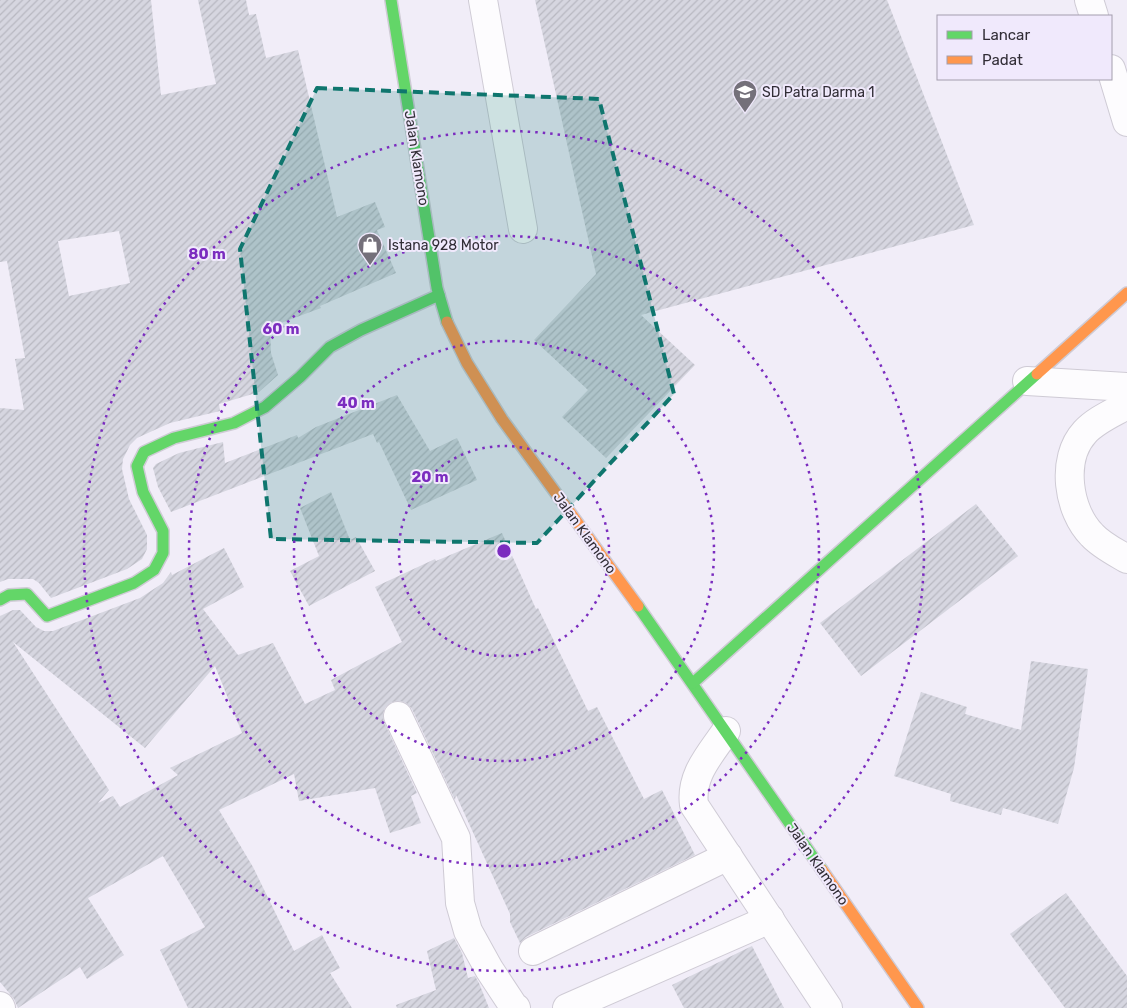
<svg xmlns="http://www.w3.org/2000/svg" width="1127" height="1008" font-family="Rubik,sans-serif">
  <defs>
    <pattern id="building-hatch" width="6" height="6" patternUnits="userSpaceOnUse" patternTransform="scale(1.25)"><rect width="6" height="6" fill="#d6d6e0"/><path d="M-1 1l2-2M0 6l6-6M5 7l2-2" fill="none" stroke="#b8b8c1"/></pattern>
  </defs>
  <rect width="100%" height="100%" fill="#f1edf8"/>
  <!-- building -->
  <g fill="url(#building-hatch)" fill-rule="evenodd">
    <path d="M 0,0 L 151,0 L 161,95 L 216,84 L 198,0 L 246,0 L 249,15 L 256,14 L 266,58 L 298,50 L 337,217 L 375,202 L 385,227 L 377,230 L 396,273 L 320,306 L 321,308 L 270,327 L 271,353 L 278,375 L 259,392 L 219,404 L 220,411 L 170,423 L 137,438 L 130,445 L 123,459 L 122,469 L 129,499 L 147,535 L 147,549 L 142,559 L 127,569 L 51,598 L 39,583 L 33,579 L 8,579 L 0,582 L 0,408 L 24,410 L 15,359 L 25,358 L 7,261 L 0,262 ZM 119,231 L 130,283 L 69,296 L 58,241 Z"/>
    <path d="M 535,0 L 887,0 L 974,225 L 641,315 L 695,365 L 606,458 L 562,417 L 588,390 L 534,340 L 596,274 Z"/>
    <path d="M 397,395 L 430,451 L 457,438 L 477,480 L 411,510 L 379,442 L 377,443 L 373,434 L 171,512 L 158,487 L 153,468 L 156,464 L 179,453 L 223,442 L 225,463 L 297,435 L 298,438 L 316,427 Z"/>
    <path d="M 331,492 L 350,540 L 356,537 L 375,571 L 309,606 L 290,571 L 319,556 L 300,508 Z"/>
    <path d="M 976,504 L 1018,556 L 861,676 L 820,623 Z"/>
    <path d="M 502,533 L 536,609 L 538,608 L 588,711 L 597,707 L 644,799 L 662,790 L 695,855 L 526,937 L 520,943 L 510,922 L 510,914 L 456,795 L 455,800 L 412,709 L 406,703 L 400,701 L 392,702 L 385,708 L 383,714 L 384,722 L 417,793 L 411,796 L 421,823 L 390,833 L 375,788 L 299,801 L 294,774 L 219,810 L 253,867 L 294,951 L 322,935 L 340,968 L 330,973 L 352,1008 L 188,1008 L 160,950 L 205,927 L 163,856 L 88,898 L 124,955 L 87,979 L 80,967 L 18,1008 L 14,999 L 0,982 L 0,616 L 13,610 L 20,610 L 36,627 L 44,631 L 53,631 L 140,598 L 163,583 L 171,572 L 172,575 L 224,548 L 244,587 L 203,609 L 238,655 L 273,643 L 305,704 L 335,690 L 331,680 L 402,642 L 375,587 L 435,559 L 436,561 ZM 13,642 L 145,748 L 215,666 L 242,733 L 170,768 L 178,775 L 120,807 L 113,796 L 98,803 L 109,790 Z"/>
    <path d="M 1031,661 L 1088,669 L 1074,768 L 1058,824 L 1003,808 L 1001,815 L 950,801 L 951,794 L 894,776 L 921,692 L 967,707 L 965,714 L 1021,730 Z"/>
    <path d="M 1066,893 L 1127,976 L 1127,1008 L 1065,1008 L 1010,934 Z"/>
    <path d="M 454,938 L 462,953 L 468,978 L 475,976 L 479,983 L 489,1008 L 397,1008 L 396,1005 L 436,990 L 427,951 Z"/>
    <path d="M 752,946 L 784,1008 L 684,1008 L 672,985 Z"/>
  </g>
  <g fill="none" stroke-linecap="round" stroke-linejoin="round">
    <defs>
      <g id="street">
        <path d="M 483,0 L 523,229"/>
        <path d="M 1089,0 L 1094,16"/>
        <path d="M 1111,69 L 1127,122"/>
        <path d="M 1027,381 L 1127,387"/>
        <path d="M 1127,405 C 1113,413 1096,420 1085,432 C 1060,459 1068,511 1092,535 C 1101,545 1115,552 1127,559"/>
        <path d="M 398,716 L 456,838 L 460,903 L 468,931 L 489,969 L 514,1007 L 516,1008"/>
        <path d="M 726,731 C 710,755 690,775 694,805 L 828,1008"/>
        <path d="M 533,951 L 728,856"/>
        <path d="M 0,1006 L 1,1008"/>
        <path d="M 567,1008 L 770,919"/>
      </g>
      <g id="fast">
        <path d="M 391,0 L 437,288 L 447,322"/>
        <path d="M 0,600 L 9,595 L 27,594 L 47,616 L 134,583 L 154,570 L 163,553 L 163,531 L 143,492 L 137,466 L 144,452 L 174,438 L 234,423 L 265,407 L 300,377 L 330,347 L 361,330 L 439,295"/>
        <path d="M 638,606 L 822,870"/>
        <path d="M 693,683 L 1037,374"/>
      </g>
      <g id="slow">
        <path d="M 447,322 L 467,363 L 502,419 L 638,606"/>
        <path d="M 1037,374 L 1127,293"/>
        <path d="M 822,870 L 918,1008"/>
      </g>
    </defs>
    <!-- street casing -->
    <use href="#street" stroke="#cfcbd5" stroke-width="30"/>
    <!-- fast casing -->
    <use href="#fast" stroke="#cfcbd5" stroke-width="14"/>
    <!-- slow casing -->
    <use href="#slow" stroke="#cfcbd5" stroke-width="14"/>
    <!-- street -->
    <use href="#street" stroke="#fdfcfe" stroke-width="28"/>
    <!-- fast -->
    <use href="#fast" stroke="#63d668" stroke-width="11"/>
    <!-- slow -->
    <use href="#slow" stroke="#ff974d" stroke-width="11"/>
  </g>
  <!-- marked area -->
  <path fill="#0f766e" fill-opacity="0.2" stroke="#0f766e" stroke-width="4" stroke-dasharray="10 6" stroke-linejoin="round" d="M 317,88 L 599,99 L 674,394 L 537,543 L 271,539 L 240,249 Z"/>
  <!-- distance rings -->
  <g fill="none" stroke="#7b2cbf" stroke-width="2.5" stroke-dasharray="2.5 5">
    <circle cx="504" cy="551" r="105"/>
    <circle cx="504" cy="551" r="210"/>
    <circle cx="504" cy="551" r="315"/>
    <circle cx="504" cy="551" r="420"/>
  </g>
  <!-- icons -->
  <defs>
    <symbol id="school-pin" viewBox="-11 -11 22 30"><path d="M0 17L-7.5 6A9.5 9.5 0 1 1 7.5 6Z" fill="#74707a" stroke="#f0e9fc"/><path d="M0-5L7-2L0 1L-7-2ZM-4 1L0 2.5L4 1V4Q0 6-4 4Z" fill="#fff"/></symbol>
    <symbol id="shop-pin" viewBox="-11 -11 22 30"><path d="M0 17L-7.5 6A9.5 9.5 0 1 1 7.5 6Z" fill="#74707a" stroke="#f0e9fc"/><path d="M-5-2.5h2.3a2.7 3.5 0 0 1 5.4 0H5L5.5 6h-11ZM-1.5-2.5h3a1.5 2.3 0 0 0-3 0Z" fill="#fff"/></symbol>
  </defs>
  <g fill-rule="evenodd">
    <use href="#school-pin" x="731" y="78" width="28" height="38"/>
    <use href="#shop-pin" x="356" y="231" width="28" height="38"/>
  </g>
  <g text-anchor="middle" stroke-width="4" stroke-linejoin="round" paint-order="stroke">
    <!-- poi labels -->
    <g font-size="14" fill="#312d36" stroke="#f0e9fc" text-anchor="start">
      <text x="762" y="97">SD Patra Darma 1</text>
      <text x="388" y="250">Istana 928 Motor</text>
    </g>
    <!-- street labels -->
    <g font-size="14" fill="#312d36" stroke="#f0e9fc">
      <text transform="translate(417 158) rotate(81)" y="5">Jalan Klamono</text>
      <text transform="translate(585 533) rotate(54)" y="5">Jalan Klamono</text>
      <text transform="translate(818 864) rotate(55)" y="5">Jalan Klamono</text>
    </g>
  </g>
  <circle cx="504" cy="551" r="8" fill="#7b2cbf" stroke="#f0e9fc" stroke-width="2.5"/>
  <g font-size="15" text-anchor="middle" font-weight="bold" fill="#7b2cbf" stroke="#f0e9fc" stroke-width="4" stroke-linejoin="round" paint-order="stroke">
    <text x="207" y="259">80 m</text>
    <text x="281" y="334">60 m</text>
    <text x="356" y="408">40 m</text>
    <text x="430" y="482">20 m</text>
  </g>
  <!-- legend -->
  <rect x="937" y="15" width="175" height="65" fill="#f0e9fc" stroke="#a49ead"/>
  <rect x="947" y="31" width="25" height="8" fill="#63d668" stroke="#a49ead"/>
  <text x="982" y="40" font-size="15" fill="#312d36">Lancar</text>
  <rect x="947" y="56" width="25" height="8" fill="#ff974d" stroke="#a49ead"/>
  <text x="982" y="65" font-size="15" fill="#312d36">Padat</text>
</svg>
